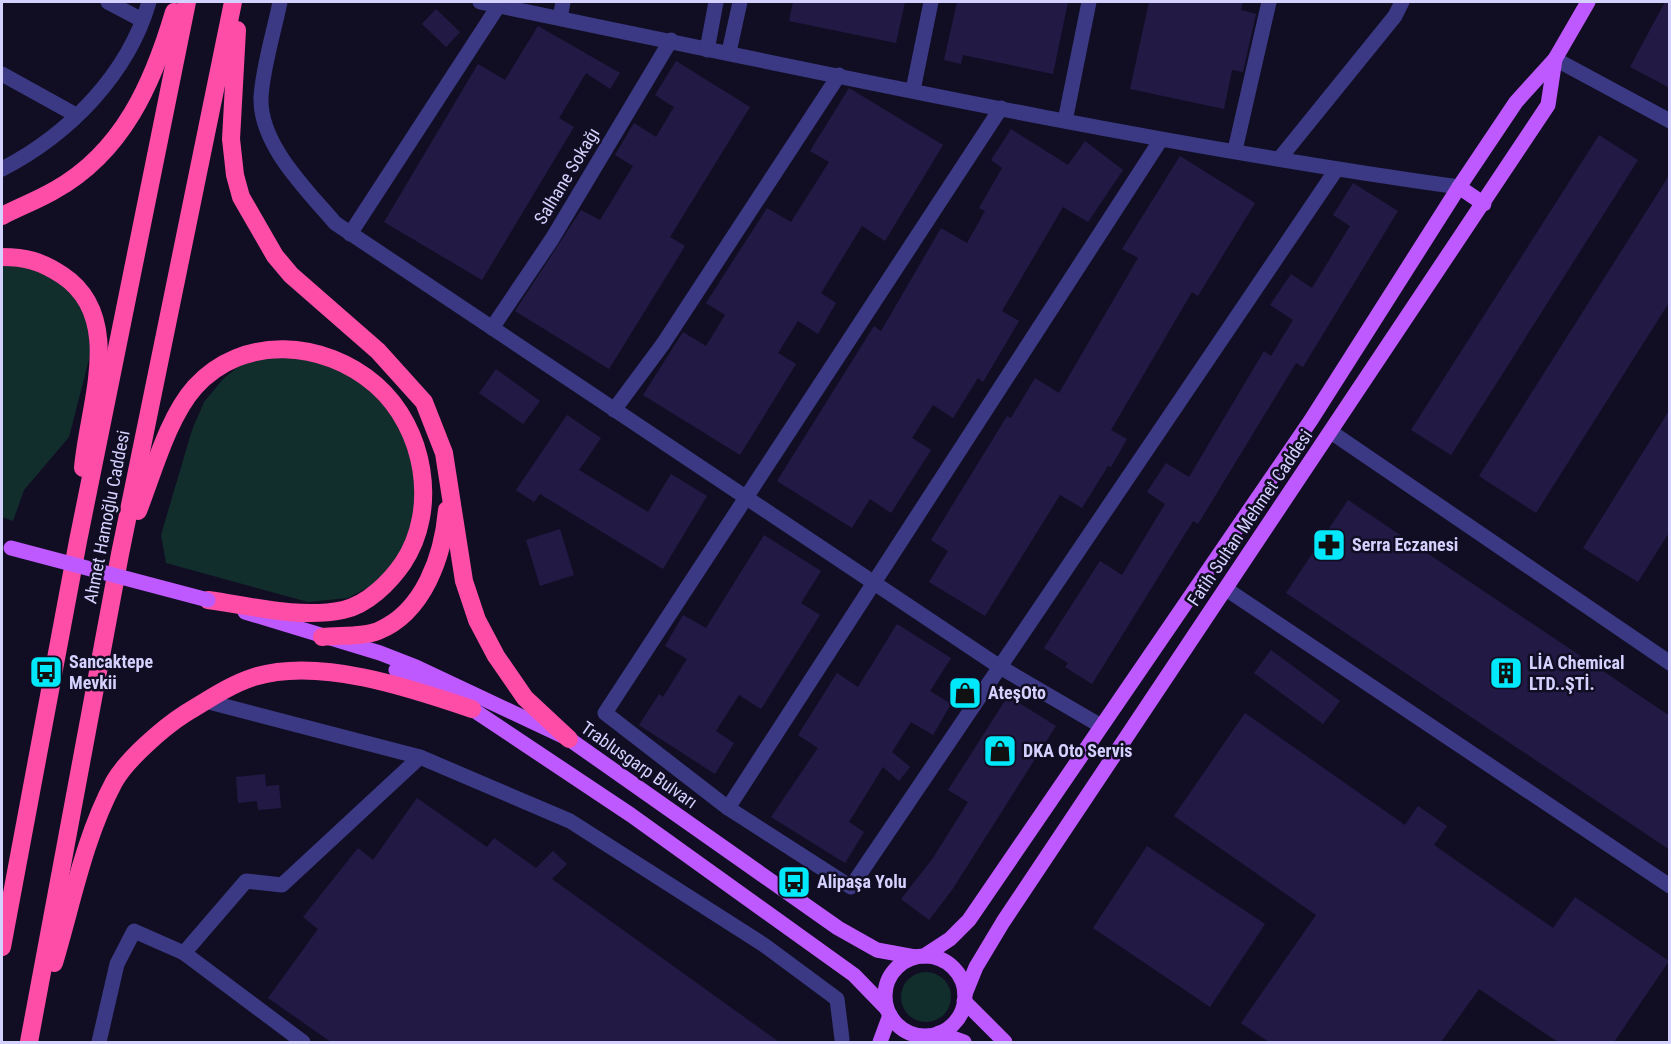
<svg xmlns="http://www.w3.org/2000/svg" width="1671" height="1044" font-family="'Roboto Condensed',sans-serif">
  <rect width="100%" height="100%" fill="#110e24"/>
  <!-- green -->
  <g fill="#112e2c">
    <path d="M 18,262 L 72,287 L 95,336 L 69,437 L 24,490 L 13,521 L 2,517 L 2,263 Z"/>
    <path d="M 274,354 L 311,358 L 343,371 L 372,391 L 405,432 L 418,472 L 414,537 L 380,581 L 348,598 L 308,602 L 166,563 L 161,535 L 192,430 L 204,402 L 224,378 L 246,361 Z"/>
    <circle cx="926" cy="997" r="25"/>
  </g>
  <!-- building -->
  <g fill="#221a45">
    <path d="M 793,2 L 905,2 L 896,43 L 789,21 Z"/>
    <path d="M 957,2 L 1068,2 L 1053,74 L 963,55 L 961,64 L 944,60 Z"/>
    <path d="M 1149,2 L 1243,2 L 1241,10 L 1256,14 L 1243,72 L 1232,70 L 1224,109 L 1130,89 Z"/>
    <path d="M 1665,2 L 1670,2 L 1670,88 L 1630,67 Z"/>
    <path d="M 436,9 L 460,32 L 446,47 L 422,24 Z"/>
    <path d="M 538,26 L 620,73 L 610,89 L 586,73 L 559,118 L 574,127 L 482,280 L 384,222 L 478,64 L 505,80 Z"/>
    <path d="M 676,61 L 750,107 L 670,237 L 685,246 L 609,369 L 515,311 L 581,210 L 600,220 L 633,166 L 615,155 L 634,123 L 656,137 L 674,107 L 655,95 Z"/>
    <path d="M 849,88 L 943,145 L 885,241 L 862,226 L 821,293 L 836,303 L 818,334 L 798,321 L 778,353 L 796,364 L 740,455 L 643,395 L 683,332 L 706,346 L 725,315 L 706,303 L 767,208 L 791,222 L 829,162 L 810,151 Z"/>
    <path d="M 1011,129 L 1068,165 L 1085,141 L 1123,170 L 1088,222 L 1063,207 L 1002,311 L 1019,321 L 983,382 L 978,378 L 953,418 L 933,405 L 912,438 L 931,450 L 891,513 L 870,499 L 852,528 L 777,481 L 874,326 L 881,331 L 941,228 L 967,243 L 985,211 L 979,208 L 1002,168 L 991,160 Z"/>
    <path d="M 1599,135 L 1638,160 L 1451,455 L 1411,430 Z"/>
    <path d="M 1180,156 L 1255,203 L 1198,296 L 1192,292 L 1111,430 L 1127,439 L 1111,467 L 1108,466 L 1082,508 L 1060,495 L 985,616 L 929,582 L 948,551 L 931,540 L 1007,416 L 1011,418 L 1035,378 L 1059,393 L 1138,258 L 1122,249 Z"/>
    <path d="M 1670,174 L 1670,301 L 1536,513 L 1479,476 Z"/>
    <path d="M 1353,183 L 1398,211 L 1303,367 L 1296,363 L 1198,524 L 1193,521 L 1092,684 L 1065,667 L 1068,663 L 1044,648 L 1100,561 L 1122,575 L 1165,504 L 1147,492 L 1166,463 L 1189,477 L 1264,351 L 1271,356 L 1293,320 L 1270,305 L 1291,274 L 1312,288 L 1350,226 L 1333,215 Z"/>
    <path d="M 496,369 L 540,401 L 523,424 L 479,393 Z"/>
    <path d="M 1670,409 L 1670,531 L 1638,582 L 1583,548 Z"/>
    <path d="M 567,415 L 601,438 L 579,470 L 648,512 L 671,474 L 707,496 L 663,569 L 540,494 L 534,502 L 516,490 Z"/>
    <path d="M 1348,500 L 1670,716 L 1670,850 L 1286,593 Z"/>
    <path d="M 560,529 L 574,575 L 540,586 L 526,540 Z"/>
    <path d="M 764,535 L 821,571 L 801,603 L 820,615 L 761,709 L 739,695 L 716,731 L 734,743 L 715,774 L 639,725 L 659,694 L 663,697 L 687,659 L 665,646 L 683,615 L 706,628 Z"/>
    <path d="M 897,624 L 951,658 L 930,691 L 951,704 L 933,735 L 911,722 L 892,752 L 910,767 L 899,781 L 883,767 L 849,822 L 864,832 L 845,863 L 771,817 L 818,748 L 798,735 L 837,673 L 858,687 Z"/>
    <path d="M 1271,650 L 1340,701 L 1323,724 L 1254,673 Z"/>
    <path d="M 1008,696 L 1056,726 L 952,890 L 929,920 L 901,899 L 933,858 L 968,802 L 948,790 Z"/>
    <path d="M 1245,713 L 1405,825 L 1418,806 L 1447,826 L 1434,845 L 1553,928 L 1575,897 L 1669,961 L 1614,1042 L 1558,1042 L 1479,989 L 1441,1042 L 1269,1042 L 1241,1023 L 1316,915 L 1174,816 Z"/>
    <path d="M 265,774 L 266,786 L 279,785 L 281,808 L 258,810 L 257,801 L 238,803 L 236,777 Z"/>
    <path d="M 417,798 L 487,847 L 494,838 L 536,868 L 553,851 L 567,864 L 552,879 L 779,1042 L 331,1042 L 268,998 L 318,929 L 303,917 L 358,848 L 373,860 Z"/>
    <path d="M 1147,846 L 1265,924 L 1210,1007 L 1093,928 Z"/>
  </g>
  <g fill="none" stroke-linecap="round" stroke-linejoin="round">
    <!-- minor -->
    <g stroke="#3b3983" stroke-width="15">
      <path d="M 108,2 L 142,20"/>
      <path d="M 280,2 C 274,32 263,66 261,97 C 259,144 307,190 335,223 L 1000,667 L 1101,726"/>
      <path d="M 480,2 C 805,69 1130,141 1459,187"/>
      <path d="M 560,18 L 563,2"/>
      <path d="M 707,50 L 716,2"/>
      <path d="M 729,52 L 740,2"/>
      <path d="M 1555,59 L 1670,121"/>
      <path d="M 2,74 L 76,115"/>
      <path d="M 913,90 L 931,2"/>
      <path d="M 1001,108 L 605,713 L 728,808 L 851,887 L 1336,170"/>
      <path d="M 1065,121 L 1089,2"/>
      <path d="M 1235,150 L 1269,2"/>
      <path d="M 1280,158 L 1395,16 L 1402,2"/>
      <path d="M 2,169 C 68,135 128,75 149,2"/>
      <path d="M 350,234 L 499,5"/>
      <path d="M 492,328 L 552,239 L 671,40"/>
      <path d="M 614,410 L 663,344 L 839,75"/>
      <path d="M 1331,432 L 1670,663"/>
      <path d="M 1226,589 L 1670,886"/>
      <path d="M 205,701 L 420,757 L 570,821 L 764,945 L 837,999 L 842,1039"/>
      <path d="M 728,808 L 1160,141"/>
      <path d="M 184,953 L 246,881 L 282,885 L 420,757"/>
      <path d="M 99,1042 L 117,964 L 134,931 L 184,953 L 303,1042"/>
    </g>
    <!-- major -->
    <g stroke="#bd59fe" stroke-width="15">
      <path d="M 1459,187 L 1484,204"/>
      <path d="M 245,612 L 380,653 L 416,667 L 569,739 L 838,928 L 877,950 L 915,957"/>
      <path d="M 396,670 L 472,709 L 631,815 L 854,975 L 887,1009"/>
      <path d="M 924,956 L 950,939 L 969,920 L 1311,420 L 1459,187 L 1516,102 L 1555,59 L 1588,2"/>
      <circle cx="925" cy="996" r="40"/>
      <path d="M 965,994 L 976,967 L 1003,922 L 1548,105 L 1555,59"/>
      <path d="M 964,1001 L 1005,1042"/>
      <path d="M 939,1033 L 964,1042"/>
      <path d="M 880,1042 L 890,1015"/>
    </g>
    <!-- highway -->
    <g stroke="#fe4da6" stroke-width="18">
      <path d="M 237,30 L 231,139 L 235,175 L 241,197 L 275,256 L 291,275 L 378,351 L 424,402 L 444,453 L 464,581 L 477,620 L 496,656 L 525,698 L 569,739"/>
      <path d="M 2,216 C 19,207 38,200 55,190 C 123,152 153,83 174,12"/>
      <path d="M 2,257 C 25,257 41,261 62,275 C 126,317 88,406 83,468"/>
      <path d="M 138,511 C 153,473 168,417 195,387 C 243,334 324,340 376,385 C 425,428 439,509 403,563 C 390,582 367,605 343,610 C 300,619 251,606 208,600"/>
      <path d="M 322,637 C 339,635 363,637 378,631 C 424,612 443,556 447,510"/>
      <path d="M 2,947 L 78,541 L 187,2"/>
      <path d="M 54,963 C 72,903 84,838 114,782 C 127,759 164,727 186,713 C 208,700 229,685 254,677 C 319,657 410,688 472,709"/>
      <path d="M 29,1042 L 120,554 L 233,2"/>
    </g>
    <!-- major-bridge -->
    <path stroke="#bd59fe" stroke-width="15" d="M 11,548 L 208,600"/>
  </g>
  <!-- icons -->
  <defs>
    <symbol id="pharmacy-square" viewBox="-11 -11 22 22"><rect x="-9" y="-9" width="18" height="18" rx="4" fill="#01e8fb" stroke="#110e24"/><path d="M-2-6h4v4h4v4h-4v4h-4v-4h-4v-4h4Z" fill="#111"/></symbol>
    <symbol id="bus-square" viewBox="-11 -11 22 22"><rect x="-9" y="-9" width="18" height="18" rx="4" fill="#01e8fb" stroke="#110e24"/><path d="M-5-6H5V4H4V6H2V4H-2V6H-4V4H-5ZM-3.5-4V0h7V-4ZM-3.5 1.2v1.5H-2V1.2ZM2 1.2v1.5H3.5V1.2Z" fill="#111"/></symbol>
    <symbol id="building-square" viewBox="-11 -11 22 22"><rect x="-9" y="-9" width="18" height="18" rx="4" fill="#01e8fb" stroke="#110e24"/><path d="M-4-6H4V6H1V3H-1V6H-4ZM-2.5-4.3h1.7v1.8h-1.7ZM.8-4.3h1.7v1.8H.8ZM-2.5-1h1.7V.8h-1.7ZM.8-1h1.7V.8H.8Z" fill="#111"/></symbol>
    <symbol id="shop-square" viewBox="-11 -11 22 22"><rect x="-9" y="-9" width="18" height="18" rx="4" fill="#01e8fb" stroke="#110e24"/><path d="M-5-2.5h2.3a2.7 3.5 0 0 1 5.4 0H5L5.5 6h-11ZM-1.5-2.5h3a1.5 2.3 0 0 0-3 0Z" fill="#111"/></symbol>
  </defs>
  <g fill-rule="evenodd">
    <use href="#pharmacy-square" x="1310" y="526" width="38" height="38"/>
    <use href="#bus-square" x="27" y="653" width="38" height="38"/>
    <use href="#building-square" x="1487" y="654" width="38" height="38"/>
    <use href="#shop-square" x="946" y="674" width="38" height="38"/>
    <use href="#shop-square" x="981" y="732" width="38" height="38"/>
    <use href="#bus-square" x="775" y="863" width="38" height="38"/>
  </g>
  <g text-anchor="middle" stroke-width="5" stroke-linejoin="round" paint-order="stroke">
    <!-- street labels -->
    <g font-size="18" fill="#d5d1ff" stroke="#110e24">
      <text transform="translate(567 176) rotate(-59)" y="6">Salhane Sokağı</text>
      <text transform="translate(107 517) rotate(-79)" y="6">Ahmet Hamoğlu Caddesi</text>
      <text transform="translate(1250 518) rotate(-56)" y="6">Fatih Sultan Mehmet Caddesi</text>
      <text transform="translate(639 765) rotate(35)" y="6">Trablusgarp Bulvarı</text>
    </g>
    <!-- poi labels -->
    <g font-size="18" font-weight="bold" fill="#d5d1ff" stroke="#110e24" text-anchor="start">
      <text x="1352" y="551">Serra Eczanesi</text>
      <text x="69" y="668">Sancaktepe<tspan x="69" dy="21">Mevkii</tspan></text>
      <text x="1529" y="669">LİA Chemical<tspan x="1529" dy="21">LTD..ŞTİ.</tspan></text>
      <text x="988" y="699">AteşOto</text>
      <text x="1023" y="757">DKA Oto Servis</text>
      <text x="817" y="888">Alipaşa Yolu</text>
    </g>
  </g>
  <!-- border -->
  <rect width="1671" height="1044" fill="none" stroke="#d5d1ff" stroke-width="6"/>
</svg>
